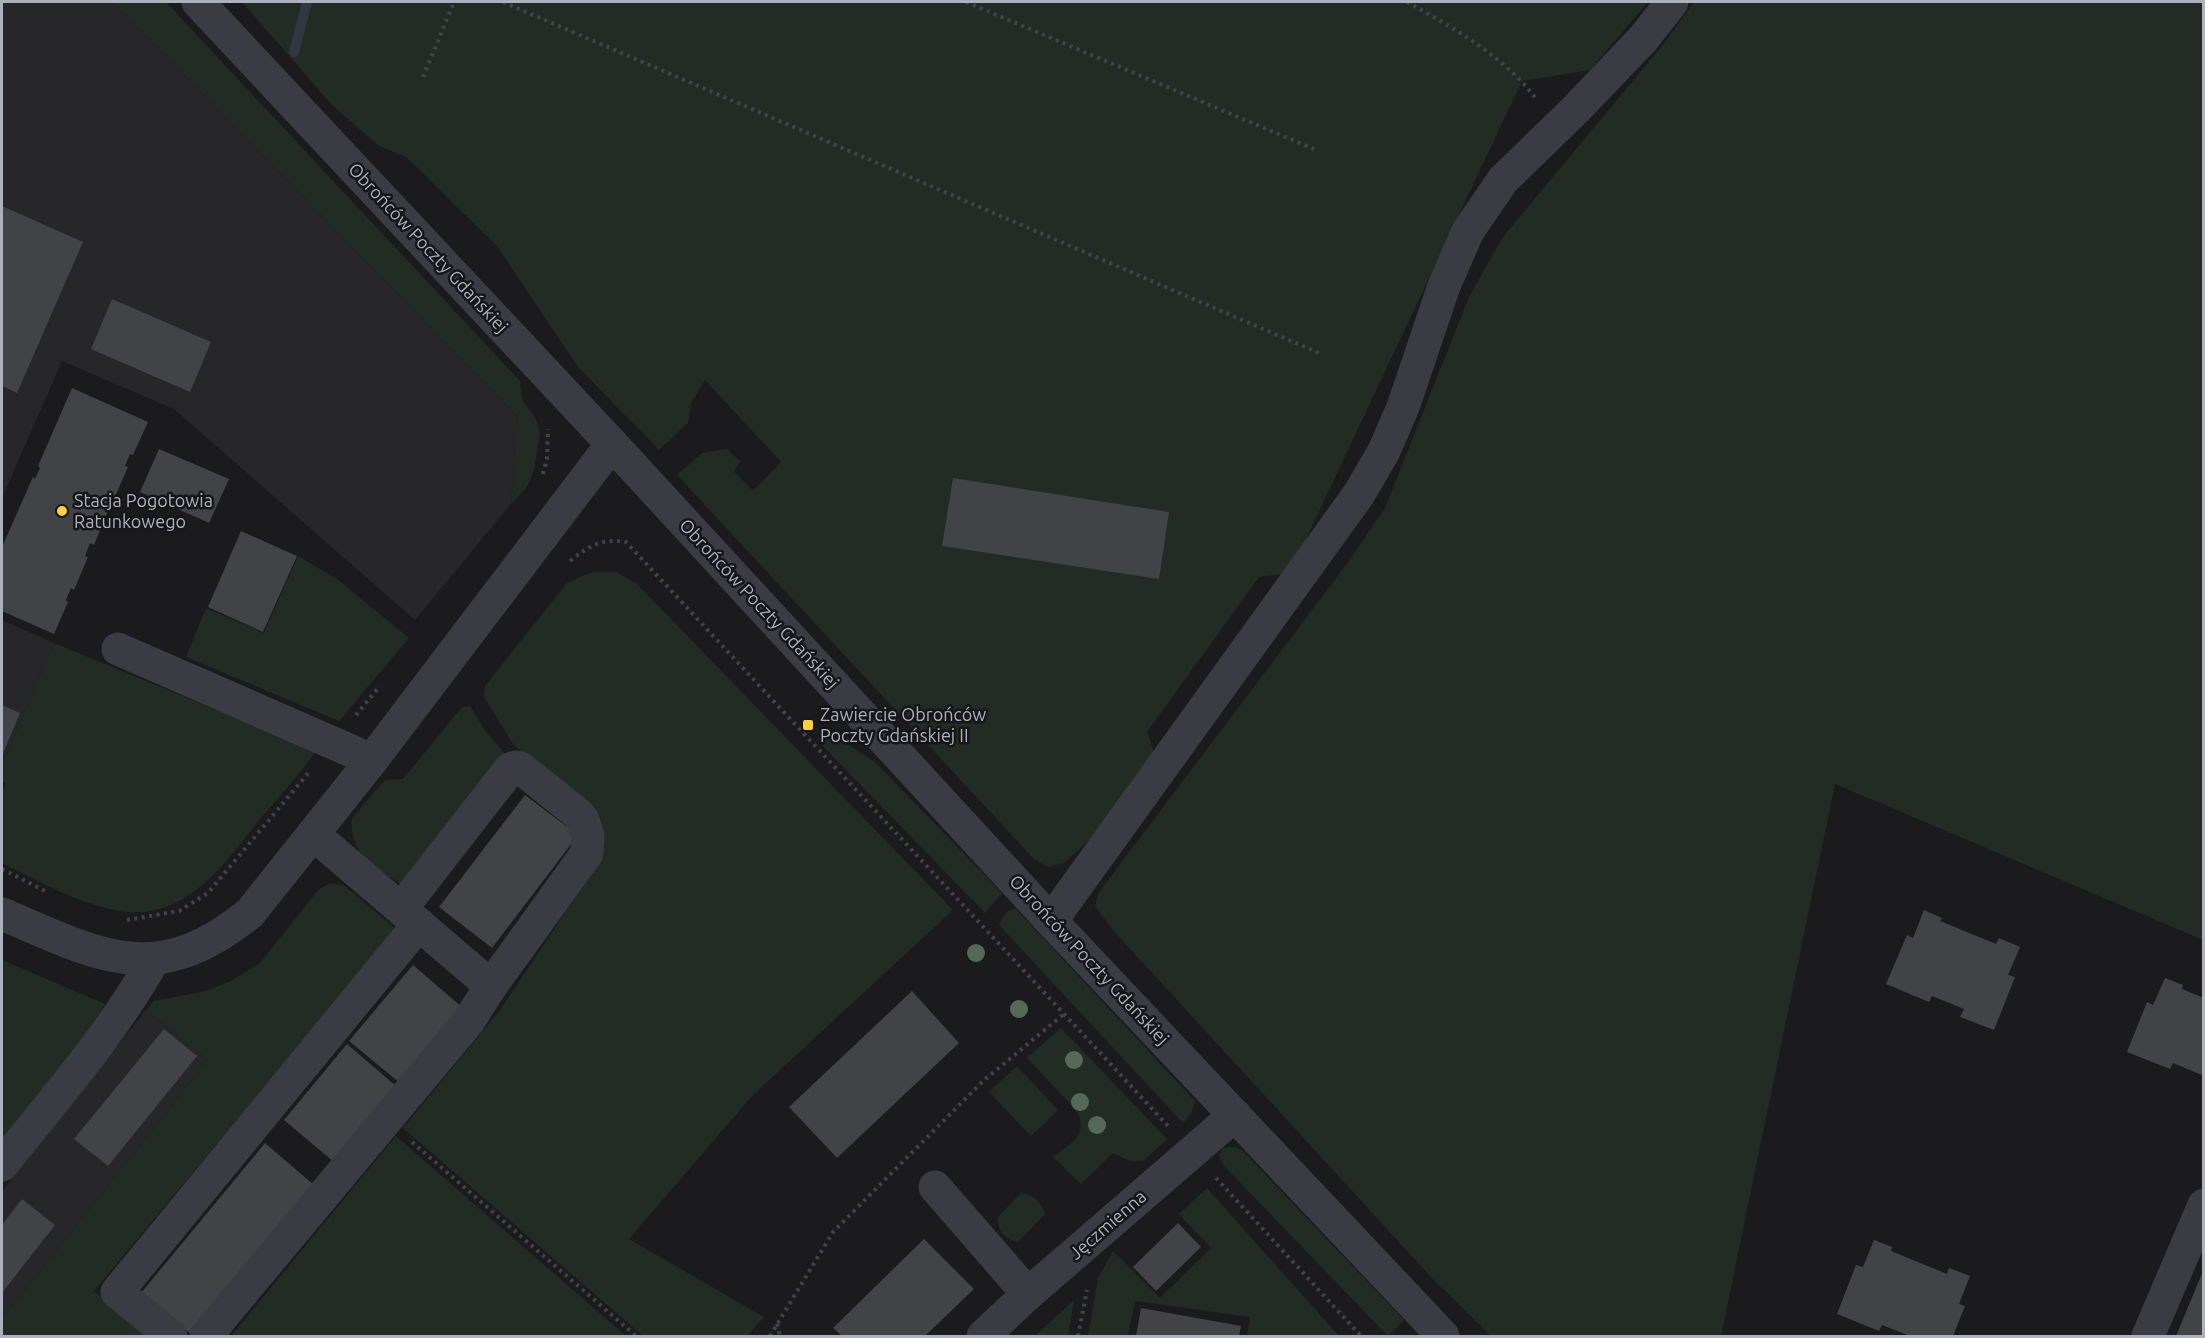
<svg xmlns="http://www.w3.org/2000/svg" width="2205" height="1338" font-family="Ubuntu,sans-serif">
  <rect width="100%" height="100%" fill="#1b1b1d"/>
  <!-- built -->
  <g fill="#27272a">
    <path d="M 2,2 L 113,2 L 518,417 L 511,504 L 415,620 L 174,409 L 62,361 L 2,498 Z"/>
    <path d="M 2,620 L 54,643 L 2,765 Z"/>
    <path d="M 146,1010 L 208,1060 L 2,1319 L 2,1191 Z"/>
  </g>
  <!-- green -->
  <g fill="#222c24">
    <path d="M 113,2 L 166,2 L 520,381 L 522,400 L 535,417 L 540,432 L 534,470 L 527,487 L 511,504 L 518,417 Z"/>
    <path d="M 242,2 L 1648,2 L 1590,70 L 1522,81 L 1290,573 L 1259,577 L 1147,732 L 1156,758 L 1107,824 L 1064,863 L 1048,867 L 1035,860 L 677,475 L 702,453 L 727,449 L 740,461 L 734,472 L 753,491 L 781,462 L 705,380 L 691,403 L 688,423 L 659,450 L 578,367 L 497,246 L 406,157 L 379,146 L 333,106 Z"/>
    <path d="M 1694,2 L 2203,2 L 2203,940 L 1835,784 L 1721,1336 L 1491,1336 L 1431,1277 L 1112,929 L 1095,906 L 1099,892 L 1349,561 L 1385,508 L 1469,297 L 1503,237 L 1662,46 Z"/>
    <path d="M 298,556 L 337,579 L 409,638 L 339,721 L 186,657 L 206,608 L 264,633 Z"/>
    <path d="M 592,572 L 617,572 L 637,584 L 953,910 L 752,1096 L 629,1239 L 764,1317 L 747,1336 L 643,1336 L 403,1128 L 500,1010 L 601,859 L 591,810 L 513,744 L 484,697 L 485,686 L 567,583 Z"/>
    <path d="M 54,643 L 316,751 C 299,775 280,796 261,818 C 227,860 191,916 129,912 C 84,908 42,882 2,863 L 2,793 L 6,783 L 2,781 L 2,765 Z"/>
    <path d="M 470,706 L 487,733 L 505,754 L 403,886 C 377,867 348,855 352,818 L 385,780 L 403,779 L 462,707 Z"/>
    <path d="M 828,729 L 837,738 L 875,762 L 1002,893 L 985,913 L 817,740 Z"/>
    <path d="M 331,883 L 345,886 L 396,929 L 94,1291 L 148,1336 L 2,1336 L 2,1319 L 208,1060 L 146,1010 L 154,1001 L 206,991 L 233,980 L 260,963 L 319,889 Z"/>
    <path d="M 1015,908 L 1195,1101 L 1191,1114 L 1183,1123 L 999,925 L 1005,913 Z"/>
    <path d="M 2,960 L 105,1004 L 86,1036 L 2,1145 Z"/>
    <path d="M 1061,1028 L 1167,1139 L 1143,1161 L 1130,1161 L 1113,1153 L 1081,1184 L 1053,1157 C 1071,1144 1090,1134 1076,1110 L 1027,1058 Z"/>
    <path d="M 1017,1066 L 1058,1110 L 1031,1136 L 989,1092 Z"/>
    <path d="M 396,1136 L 626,1336 L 231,1336 Z"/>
    <path d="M 1233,1147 L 1242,1150 L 1404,1320 L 1388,1336 L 1224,1166 L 1219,1156 L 1223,1148 Z"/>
    <path d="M 1207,1188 L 1339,1336 L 1247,1336 L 1250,1317 L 1135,1301 L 1128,1336 L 1088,1336 L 1098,1278 L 1113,1251 L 1160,1298 L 1211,1248 L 1179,1214 Z"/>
    <path d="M 1021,1193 C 1033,1195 1042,1202 1045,1214 L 1018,1242 C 1003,1238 999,1232 997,1218 Z"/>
    <path d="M 1074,1300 L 1068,1336 L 1035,1336 Z"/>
  </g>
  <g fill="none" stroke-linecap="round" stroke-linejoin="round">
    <!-- stream -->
    <path stroke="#2f3843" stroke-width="10" d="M 294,52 L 307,2"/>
  </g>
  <!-- building -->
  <g fill="#424347">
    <path d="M 2,206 L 83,242 L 17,393 L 2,386 Z"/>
    <path d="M 112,299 L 211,342 L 190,392 L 91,349 Z"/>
    <path d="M 72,388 L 148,422 L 133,455 L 130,454 L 125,466 L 128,467 L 113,501 L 110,499 L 105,510 L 108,511 L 94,545 L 90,543 L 85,556 L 88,557 L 74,590 L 71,588 L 66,600 L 68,602 L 54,634 L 2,611 L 2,547 L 33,477 L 35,479 L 40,468 L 38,466 Z"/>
    <path d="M 159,449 L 229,479 L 209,523 L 140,492 Z"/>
    <path d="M 953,478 L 1169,512 L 1159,579 L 942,546 Z"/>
    <path d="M 241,531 L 297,556 L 263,632 L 208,607 Z"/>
    <path d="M 2,705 L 20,713 L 2,756 Z"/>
    <path d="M 525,795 L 578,835 L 492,948 L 439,907 Z"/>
    <path d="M 1924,910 L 1942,918 L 1940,921 L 1996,944 L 1999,938 L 2020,947 L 2008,975 L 2015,977 L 1994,1030 L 1960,1017 L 1964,1009 L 1932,996 L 1929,1002 L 1886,984 L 1907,935 L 1913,938 Z"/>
    <path d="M 413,965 L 463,1008 L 400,1083 L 349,1041 Z"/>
    <path d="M 2165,978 L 2183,985 L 2182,989 L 2204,998 L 2204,1076 L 2173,1063 L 2170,1069 L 2127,1052 L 2147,1002 L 2153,1005 Z"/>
    <path d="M 912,991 L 959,1043 L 837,1158 L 789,1107 Z"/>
    <path d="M 164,1029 L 197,1056 L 108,1166 L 74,1139 Z"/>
    <path d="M 347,1044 L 397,1087 L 334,1162 L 284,1120 Z"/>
    <path d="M 265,1143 L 315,1186 L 192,1335 L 141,1293 Z"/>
    <path d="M 22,1199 L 55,1225 L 2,1293 L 2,1225 Z"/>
    <path d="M 1178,1223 L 1201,1247 L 1156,1291 L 1133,1267 Z"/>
    <path d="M 924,1239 L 974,1289 L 925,1336 L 842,1336 L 833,1328 Z"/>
    <path d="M 1874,1240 L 1892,1247 L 1891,1251 L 1947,1274 L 1949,1268 L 1970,1276 L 1959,1304 L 1965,1306 L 1953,1336 L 1910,1336 L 1882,1325 L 1879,1331 L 1837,1314 L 1856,1265 L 1863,1267 Z"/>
    <path d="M 2203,1271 L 2204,1336 L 2176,1336 Z"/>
    <path d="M 1141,1308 L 1241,1326 L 1239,1336 L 1136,1336 Z"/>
  </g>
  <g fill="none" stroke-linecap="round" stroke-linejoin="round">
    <!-- path -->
    <g stroke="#41434a" stroke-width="4" stroke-dasharray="3 4.5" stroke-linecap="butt">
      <path d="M 503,2 L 1319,353"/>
      <path d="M 966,2 L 1314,149"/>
      <path d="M 1407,2 C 1454,28 1505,57 1537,100"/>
      <path d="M 423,77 L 454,2"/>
      <path d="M 543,474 L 547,458 L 548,429"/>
      <path d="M 570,561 C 589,546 601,538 626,542 L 1168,1126"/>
      <path d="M 356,715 L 380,686"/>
      <path d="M 2,869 L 47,892"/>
      <path d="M 127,920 L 179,911 L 208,893 L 309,772"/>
      <path d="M 412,1142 L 636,1336"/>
      <path d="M 1216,1178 L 1361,1336"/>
      <path d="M 777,1324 L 780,1336"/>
      <path d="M 770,1336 L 833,1232 L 983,1081 L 1064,1014"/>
      <path d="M 1078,1336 L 1087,1290"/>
    </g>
    <!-- minor -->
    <g stroke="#3b3c43" stroke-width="33">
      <path d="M 198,2 L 612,444 L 1051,921 L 1443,1336"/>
      <path d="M 118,649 L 372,760"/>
      <path d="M 401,909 L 510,769 L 516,767 L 522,769 L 578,814 L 583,820 L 588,836 L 587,853 L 491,986"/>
      <path d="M 2,914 C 99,955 156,990 250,913 L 372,760 L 612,444"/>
      <path d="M 1051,921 L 1359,494 L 1384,451 L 1403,407 L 1444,286 L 1468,231 L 1503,180 L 1575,110 L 1643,39 L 1672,2"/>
      <path d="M 2,1165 C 55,1098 112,1034 154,959"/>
      <path d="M 935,1187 L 1028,1294"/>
      <path d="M 171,1336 L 117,1292 L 419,924"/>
      <path d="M 206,1336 L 468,1022 L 491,986 L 313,834"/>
      <path d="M 983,1336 L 1028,1294 L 1235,1115"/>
      <path d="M 2148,1336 L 2204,1205"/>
    </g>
  </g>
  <!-- trees -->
  <g fill="#546959">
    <circle cx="976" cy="953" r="9"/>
    <circle cx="1019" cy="1009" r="9"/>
    <circle cx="1074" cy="1060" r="9"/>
    <circle cx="1080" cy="1102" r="9"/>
    <circle cx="1097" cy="1125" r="9"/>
  </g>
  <!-- markers -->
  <g fill="#fbd135" stroke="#161618" stroke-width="2">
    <circle cx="62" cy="511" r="6"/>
    <rect x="802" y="719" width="12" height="12" rx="3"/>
  </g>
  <g text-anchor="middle" stroke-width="5" stroke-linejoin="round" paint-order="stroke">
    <!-- street labels -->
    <g font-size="18" fill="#adb0bd" stroke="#161618">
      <text transform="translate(428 248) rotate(47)" y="6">Obrońców Poczty Gdańskiej</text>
      <text transform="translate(759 604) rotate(47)" y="6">Obrońców Poczty Gdańskiej</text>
      <text transform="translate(1089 960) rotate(47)" y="6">Obrońców Poczty Gdańskiej</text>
      <text transform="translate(1108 1225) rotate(-41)" y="6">Jęczmienna</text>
    </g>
    <!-- poi labels -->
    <g font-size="18" fill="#adb0bd" stroke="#161618" text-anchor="start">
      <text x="74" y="507">Stacja Pogotowia<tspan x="74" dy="21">Ratunkowego</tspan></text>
      <text x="820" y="721">Zawiercie Obrońców<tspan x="820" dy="21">Poczty Gdańskiej II</tspan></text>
    </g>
  </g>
  <!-- border -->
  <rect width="2205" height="1338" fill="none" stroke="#adb0bd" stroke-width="6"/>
</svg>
